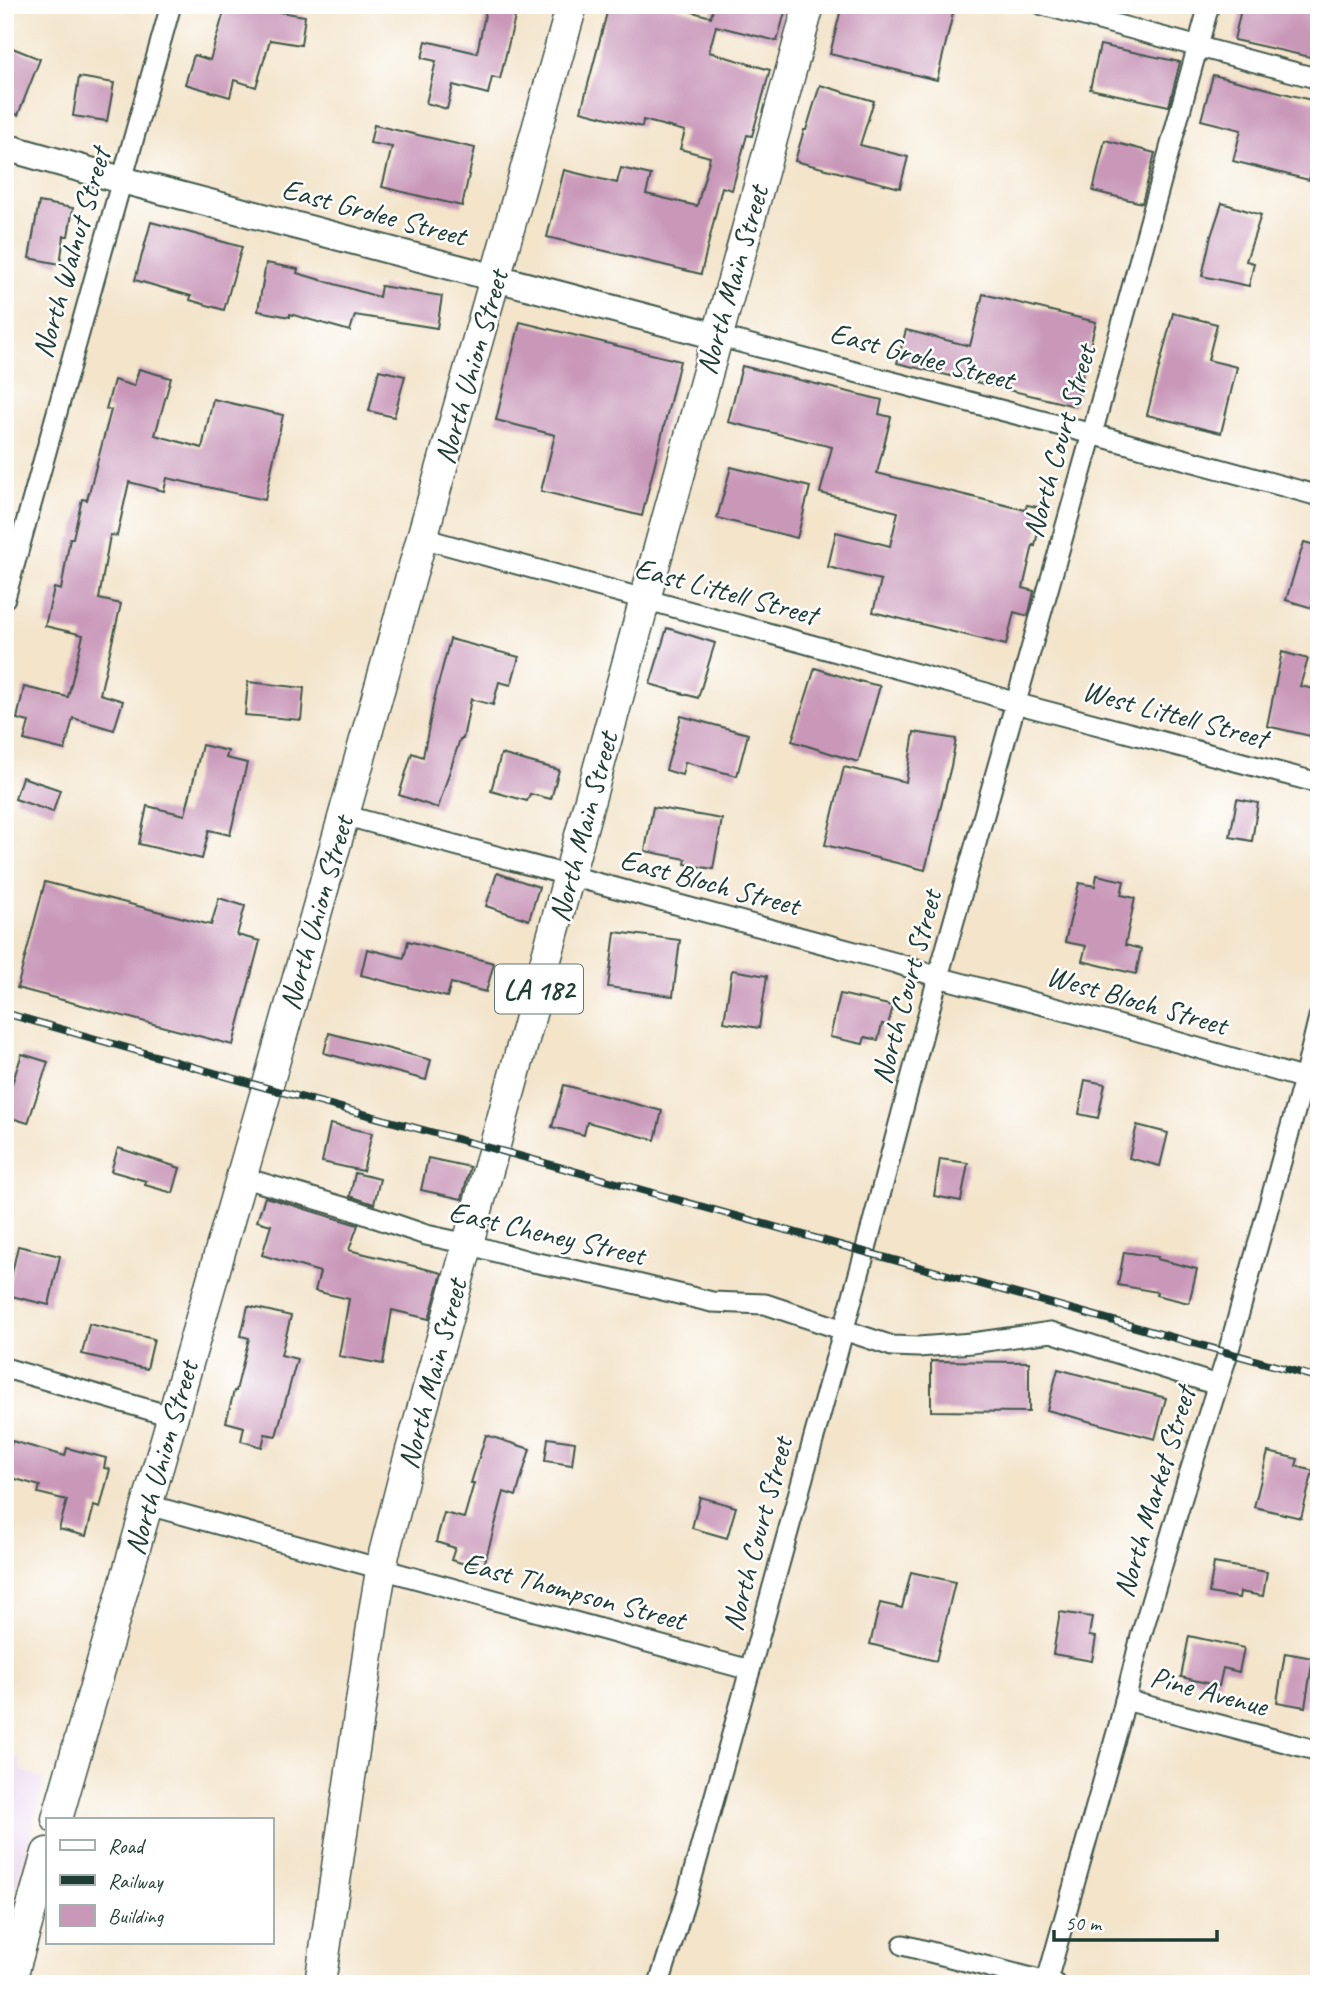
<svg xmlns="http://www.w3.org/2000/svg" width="1324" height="1989" font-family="Caveat,sans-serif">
  <rect width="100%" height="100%" fill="#fff"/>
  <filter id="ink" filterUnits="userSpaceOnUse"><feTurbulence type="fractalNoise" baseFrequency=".0143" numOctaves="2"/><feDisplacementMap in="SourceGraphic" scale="14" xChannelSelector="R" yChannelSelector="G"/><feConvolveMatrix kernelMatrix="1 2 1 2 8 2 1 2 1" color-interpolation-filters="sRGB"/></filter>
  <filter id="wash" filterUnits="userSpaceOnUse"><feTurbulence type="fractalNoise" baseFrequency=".00686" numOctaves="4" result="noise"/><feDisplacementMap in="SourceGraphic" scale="28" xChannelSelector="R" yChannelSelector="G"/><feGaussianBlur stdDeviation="1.57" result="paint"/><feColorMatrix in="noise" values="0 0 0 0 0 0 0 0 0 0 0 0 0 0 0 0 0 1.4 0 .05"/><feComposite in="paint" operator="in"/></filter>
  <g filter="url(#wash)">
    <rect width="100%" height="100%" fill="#f3e4ca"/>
    <!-- built -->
    <path fill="#e8d2ee" d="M 5,1753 L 20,1759 L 20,1770 L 45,1779 L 5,1927 Z"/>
    <g id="blocks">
      <!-- building -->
      <g fill="#c998b9">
        <path d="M 226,5 L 251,5 L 267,10 L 305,16 L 301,45 L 270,40 L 256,87 L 234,80 L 230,97 L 185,84 L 194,55 L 210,60 Z"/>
        <path d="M 487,5 L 518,5 L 500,79 L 492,77 L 488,94 L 453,85 L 447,109 L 426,103 L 436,61 L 422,58 L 426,41 L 477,53 Z"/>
        <path d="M 609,5 L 667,5 L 711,17 L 714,5 L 787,5 L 777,41 L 716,26 L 709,52 L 770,70 L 752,136 L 747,135 L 732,190 L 722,187 L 701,274 L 547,237 L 564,170 L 617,183 L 621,168 L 651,175 L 646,194 L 697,206 L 710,157 L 680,149 L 685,131 L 643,120 L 642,127 L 581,111 Z"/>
        <path d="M 842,5 L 955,5 L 937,80 L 830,54 Z"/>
        <path d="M 1242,5 L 1319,5 L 1319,59 L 1234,40 Z"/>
        <path d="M 5,45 L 40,59 L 18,115 L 5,110 Z"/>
        <path d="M 1100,45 L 1180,62 L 1169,106 L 1090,89 Z"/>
        <path d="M 1213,75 L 1319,102 L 1319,141 L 1309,180 L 1233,161 L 1241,130 L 1201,120 Z"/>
        <path d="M 79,77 L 114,83 L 107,121 L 73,116 Z"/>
        <path d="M 820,85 L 874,101 L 860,145 L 908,157 L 900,188 L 795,161 L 804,130 L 806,130 Z"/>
        <path d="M 374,125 L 475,148 L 462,206 L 382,187 L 392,147 L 370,143 Z"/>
        <path d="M 1105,140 L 1155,153 L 1142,203 L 1093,191 Z"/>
        <path d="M 39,202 L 73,208 L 68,236 L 64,236 L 60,264 L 29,258 Z"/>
        <path d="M 1222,203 L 1261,215 L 1246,261 L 1254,263 L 1249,286 L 1202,276 L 1211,236 Z"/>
        <path d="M 151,222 L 242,247 L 224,310 L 190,300 L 191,296 L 135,280 Z"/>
        <path d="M 266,263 L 298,269 L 297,273 L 379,297 L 381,286 L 442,296 L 437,328 L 355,315 L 350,331 L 290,314 L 290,317 L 258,311 Z"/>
        <path d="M 983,294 L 1096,322 L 1075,406 L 897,363 L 906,330 L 970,346 Z"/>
        <path d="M 1173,313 L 1217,324 L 1208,360 L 1237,367 L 1221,433 L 1147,415 Z"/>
        <path d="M 520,322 L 680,361 L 642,516 L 541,491 L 555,435 L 496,420 Z"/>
        <path d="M 742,366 L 882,400 L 879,414 L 891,417 L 877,473 L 1025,510 L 1027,505 L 1043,508 L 1035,546 L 1033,545 L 1023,588 L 1034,591 L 1030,609 L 1028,616 L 1014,612 L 1006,645 L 873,612 L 881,580 L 828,567 L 836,532 L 890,546 L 898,512 L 820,493 L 832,447 L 728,422 Z"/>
        <path d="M 139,369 L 171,378 L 155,435 L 202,448 L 213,399 L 283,415 L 265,500 L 167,478 L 164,491 L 129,482 L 117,536 L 110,535 L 99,599 L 121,604 L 100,694 L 123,701 L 114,730 L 73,718 L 65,750 L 24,740 L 29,722 L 17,719 L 24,687 L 68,697 L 83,635 L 45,626 L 54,588 L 61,590 L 70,538 L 73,538 L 82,499 L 87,500 L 111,410 L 106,409 L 114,380 L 134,386 Z"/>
        <path d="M 379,370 L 405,376 L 394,417 L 369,411 Z"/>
        <path d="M 731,467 L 810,487 L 797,538 L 717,518 Z"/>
        <path d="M 1304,542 L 1319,546 L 1319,610 L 1286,600 Z"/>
        <path d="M 667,628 L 715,643 L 698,698 L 650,684 Z"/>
        <path d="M 450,639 L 519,657 L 511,685 L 499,682 L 493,705 L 471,699 L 463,739 L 460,739 L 438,808 L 399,795 L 412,753 L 423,757 L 434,700 Z"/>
        <path d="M 1282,652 L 1308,659 L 1300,686 L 1319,690 L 1319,738 L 1267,726 Z"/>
        <path d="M 815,668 L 859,682 L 859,681 L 880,686 L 858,762 L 792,741 Z"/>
        <path d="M 248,682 L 304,688 L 301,720 L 245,715 Z"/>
        <path d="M 681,716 L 748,734 L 737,776 L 685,762 L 682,775 L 666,770 Z"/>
        <path d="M 914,732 L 956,739 L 951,766 L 925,870 L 825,845 L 844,767 L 906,782 Z"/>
        <path d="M 202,745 L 228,751 L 226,758 L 247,763 L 230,835 L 209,830 L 202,859 L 139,844 L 147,806 L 185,815 Z"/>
        <path d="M 501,754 L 559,770 L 551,799 L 530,794 L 527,801 L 491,791 Z"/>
        <path d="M 22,777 L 60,790 L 53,812 L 15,799 Z"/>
        <path d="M 1237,799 L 1258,803 L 1252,841 L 1230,837 Z"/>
        <path d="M 653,807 L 722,819 L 713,869 L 685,864 L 686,859 L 645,851 Z"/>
        <path d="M 497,873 L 539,887 L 529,920 L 486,906 Z"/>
        <path d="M 1097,875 L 1124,881 L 1121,895 L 1135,898 L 1125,945 L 1141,949 L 1136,974 L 1082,961 L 1086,946 L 1065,942 L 1079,883 L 1095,886 Z"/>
        <path d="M 45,882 L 211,925 L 219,898 L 245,906 L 237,935 L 260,941 L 233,1045 L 17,988 Z"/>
        <path d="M 615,932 L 680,940 L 673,996 L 608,987 Z"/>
        <path d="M 408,941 L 494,963 L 486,992 L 451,983 L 447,997 L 361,975 L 367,949 L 404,958 Z"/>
        <path d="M 732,970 L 767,976 L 759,1028 L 724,1022 Z"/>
        <path d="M 840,994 L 893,1006 L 888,1025 L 882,1024 L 878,1040 L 865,1037 L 863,1044 L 830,1037 Z"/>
        <path d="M 329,1033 L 431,1060 L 426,1080 L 324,1053 Z"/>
        <path d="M 22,1054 L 48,1062 L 28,1123 L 5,1116 L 5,1104 Z"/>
        <path d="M 1085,1080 L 1105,1084 L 1098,1118 L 1079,1114 Z"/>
        <path d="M 564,1085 L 662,1111 L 655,1140 L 587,1122 L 584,1135 L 552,1127 Z"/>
        <path d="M 330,1124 L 372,1133 L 363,1171 L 322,1162 Z"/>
        <path d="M 1137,1125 L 1168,1133 L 1160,1166 L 1129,1158 Z"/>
        <path d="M 118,1148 L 180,1168 L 173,1193 L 145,1185 L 146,1181 L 111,1171 Z"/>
        <path d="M 428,1158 L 470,1167 L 462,1199 L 421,1190 Z"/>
        <path d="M 940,1159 L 968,1163 L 961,1201 L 934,1196 Z"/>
        <path d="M 355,1173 L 380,1179 L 374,1204 L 350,1196 Z"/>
        <path d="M 265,1197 L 358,1225 L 349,1250 L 442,1273 L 429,1319 L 392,1310 L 383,1364 L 339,1356 L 349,1299 L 315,1291 L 320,1272 L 262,1255 L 271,1225 L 257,1221 Z"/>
        <path d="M 18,1246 L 60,1256 L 49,1305 L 7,1295 Z"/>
        <path d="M 1124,1252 L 1158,1257 L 1157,1259 L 1197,1269 L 1189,1303 L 1156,1295 L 1157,1292 L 1118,1285 Z"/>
        <path d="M 248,1306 L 291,1316 L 281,1355 L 297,1359 L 276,1436 L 265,1434 L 262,1447 L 241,1441 L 244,1427 L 226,1422 L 234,1391 L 236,1391 L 249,1338 L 241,1336 Z"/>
        <path d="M 89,1324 L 154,1339 L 147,1369 L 82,1354 Z"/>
        <path d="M 931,1361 L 1029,1362 L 1029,1412 L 931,1411 Z"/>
        <path d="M 1058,1369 L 1166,1398 L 1155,1439 L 1047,1410 Z"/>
        <path d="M 486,1435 L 530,1449 L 516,1496 L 504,1492 L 483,1569 L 451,1560 L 455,1548 L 436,1542 L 444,1513 L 464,1518 L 474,1483 L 471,1483 Z"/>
        <path d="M 548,1438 L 575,1442 L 572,1465 L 545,1461 Z"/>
        <path d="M 12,1441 L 65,1456 L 67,1448 L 106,1458 L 104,1468 L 110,1469 L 100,1508 L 94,1506 L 86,1536 L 59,1529 L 67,1500 L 38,1493 L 40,1486 L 5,1476 L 5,1444 L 11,1445 Z"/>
        <path d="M 1268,1452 L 1298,1459 L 1296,1466 L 1313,1471 L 1301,1518 L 1254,1507 Z"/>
        <path d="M 700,1497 L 736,1507 L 727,1538 L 692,1528 Z"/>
        <path d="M 1214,1563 L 1267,1572 L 1263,1596 L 1240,1592 L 1239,1598 L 1209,1593 Z"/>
        <path d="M 911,1572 L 955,1582 L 936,1661 L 870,1644 L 880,1603 L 902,1608 Z"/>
        <path d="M 1060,1612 L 1092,1617 L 1089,1636 L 1096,1637 L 1092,1661 L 1053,1654 Z"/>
        <path d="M 1189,1636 L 1244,1648 L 1239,1672 L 1223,1668 L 1219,1686 L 1181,1677 Z"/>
        <path d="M 1285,1653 L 1313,1658 L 1305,1707 L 1277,1702 Z"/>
      </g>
    </g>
  </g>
  <g filter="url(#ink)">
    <use href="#blocks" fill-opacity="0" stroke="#3f564a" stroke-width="2"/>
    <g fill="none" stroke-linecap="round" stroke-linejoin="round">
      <defs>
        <g id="street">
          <path d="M 1043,5 L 1319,79"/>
          <path d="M 717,336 L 1092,434 L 1319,496"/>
          <path d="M 422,538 L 986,693 L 1015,703 L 1319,783"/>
          <path d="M 5,598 L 171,5"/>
          <path d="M 343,815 L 896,963 L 938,977 L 1104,1021 L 1319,1083"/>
          <path d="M 241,1177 L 350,1209 L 426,1235 L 468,1244 L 528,1261 L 608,1277 L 712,1302 L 765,1304 L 892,1346 L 918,1347 L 972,1343 L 1051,1332 L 1217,1385"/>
          <path d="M 5,1368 L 174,1417"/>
          <path d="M 148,1505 L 750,1670"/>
          <path d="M 1125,1700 L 1319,1751"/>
          <path d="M 903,1945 L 1055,1984"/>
          <path d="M 659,1984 L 688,1892 L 750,1670 L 865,1252 L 938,977 L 1092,434 L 1209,5"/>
          <path d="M 1046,1984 L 1119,1725 L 1141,1636 L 1187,1481 L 1228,1353 L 1304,1079 L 1319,1017"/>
        </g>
        <path id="secondary" d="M 5,147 L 122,180 L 717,336"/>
        <g id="primary">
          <path d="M 57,1819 L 267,1088 L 572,5"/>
          <path d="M 10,1984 L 47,1853"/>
          <path d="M 320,1984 L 375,1606 L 384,1554 L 404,1476 C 539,986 673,495 809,5"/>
        </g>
      </defs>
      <!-- street casing -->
      <use href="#street" stroke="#3f564a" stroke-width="23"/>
      <!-- secondary casing -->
      <use href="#secondary" stroke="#3f564a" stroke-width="30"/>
      <!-- primary casing -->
      <use href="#primary" stroke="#3f564a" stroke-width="33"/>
      <!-- street -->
      <use href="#street" stroke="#fff" stroke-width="19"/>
      <!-- secondary -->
      <use href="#secondary" stroke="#fff" stroke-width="26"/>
      <!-- primary -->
      <use href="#primary" stroke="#fff" stroke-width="30"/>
      <defs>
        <path id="rail" d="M 5,1013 L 267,1088 L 494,1149 L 1319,1378"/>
      </defs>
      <!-- rail casing -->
      <use href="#rail" stroke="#1f3d34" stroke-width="8"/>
      <!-- rail -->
      <use href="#rail" stroke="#fff" stroke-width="5" stroke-dasharray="16" stroke-linecap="butt"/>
    </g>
  </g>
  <g text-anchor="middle" stroke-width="5" stroke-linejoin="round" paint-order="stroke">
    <!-- shield labels -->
    <rect fill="#fff" stroke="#627771" stroke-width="2" x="495" y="964.5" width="88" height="49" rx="5"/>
    <g font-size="28" font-weight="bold" fill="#1f3d34">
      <text x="539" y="999">LA 182</text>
    </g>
    <!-- street labels -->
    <g font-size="30" fill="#1f3d34" stroke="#fff">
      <text transform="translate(374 212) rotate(15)" y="10">East Grolee Street</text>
      <text transform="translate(71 253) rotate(-74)" y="10">North Walnut Street</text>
      <text transform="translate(732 280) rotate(-74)" y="10">North Main Street</text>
      <text transform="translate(922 356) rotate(15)" y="10">East Grolee Street</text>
      <text transform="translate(471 367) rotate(-74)" y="10">North Union Street</text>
      <text transform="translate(1059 441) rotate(-74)" y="10">North Court Street</text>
      <text transform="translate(726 591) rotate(15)" y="10">East Littell Street</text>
      <text transform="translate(1175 714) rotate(15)" y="10">West Littell Street</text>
      <text transform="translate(583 827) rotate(-75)" y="10">North Main Street</text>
      <text transform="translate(710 882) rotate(15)" y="10">East Bloch Street</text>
      <text transform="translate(316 913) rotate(-74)" y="10">North Union Street</text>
      <text transform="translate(906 987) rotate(-75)" y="10">North Court Street</text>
      <text transform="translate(1137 1000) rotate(16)" y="10">West Bloch Street</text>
      <text transform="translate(547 1233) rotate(13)" y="10">East Cheney Street</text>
      <text transform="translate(432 1374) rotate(-75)" y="10">North Main Street</text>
      <text transform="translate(161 1458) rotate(-74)" y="10">North Union Street</text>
      <text transform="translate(1154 1492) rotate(-73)" y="10">North Market Street</text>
      <text transform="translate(757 1534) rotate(-75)" y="10">North Court Street</text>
      <text transform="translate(574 1591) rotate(15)" y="10">East Thompson Street</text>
      <text transform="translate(1209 1691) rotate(15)" y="10">Pine Avenue</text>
    </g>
  </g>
  <!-- margin -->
  <rect width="1324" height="1989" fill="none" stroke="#fff" stroke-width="28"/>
  <!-- legend -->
  <rect x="46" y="1818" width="228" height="126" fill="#ffffff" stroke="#a5b1ae" stroke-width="2"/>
  <rect x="60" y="1840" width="35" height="10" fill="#ffffff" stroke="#a5b1ae" stroke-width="2"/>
  <text x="108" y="1853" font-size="21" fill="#1f3d34">Road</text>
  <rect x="60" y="1875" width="35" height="10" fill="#1f3d34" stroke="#a5b1ae" stroke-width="2"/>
  <text x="108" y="1888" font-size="21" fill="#1f3d34">Railway</text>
  <rect x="60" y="1905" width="35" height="21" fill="#c998b9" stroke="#a5b1ae" stroke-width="2"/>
  <text x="108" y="1923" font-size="21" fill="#1f3d34">Building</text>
  <!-- scale -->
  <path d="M1054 1930v10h163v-10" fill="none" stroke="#1f3d34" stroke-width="3.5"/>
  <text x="1065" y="1930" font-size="21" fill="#1f3d34" stroke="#ffffff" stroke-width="5" paint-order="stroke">50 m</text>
</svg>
